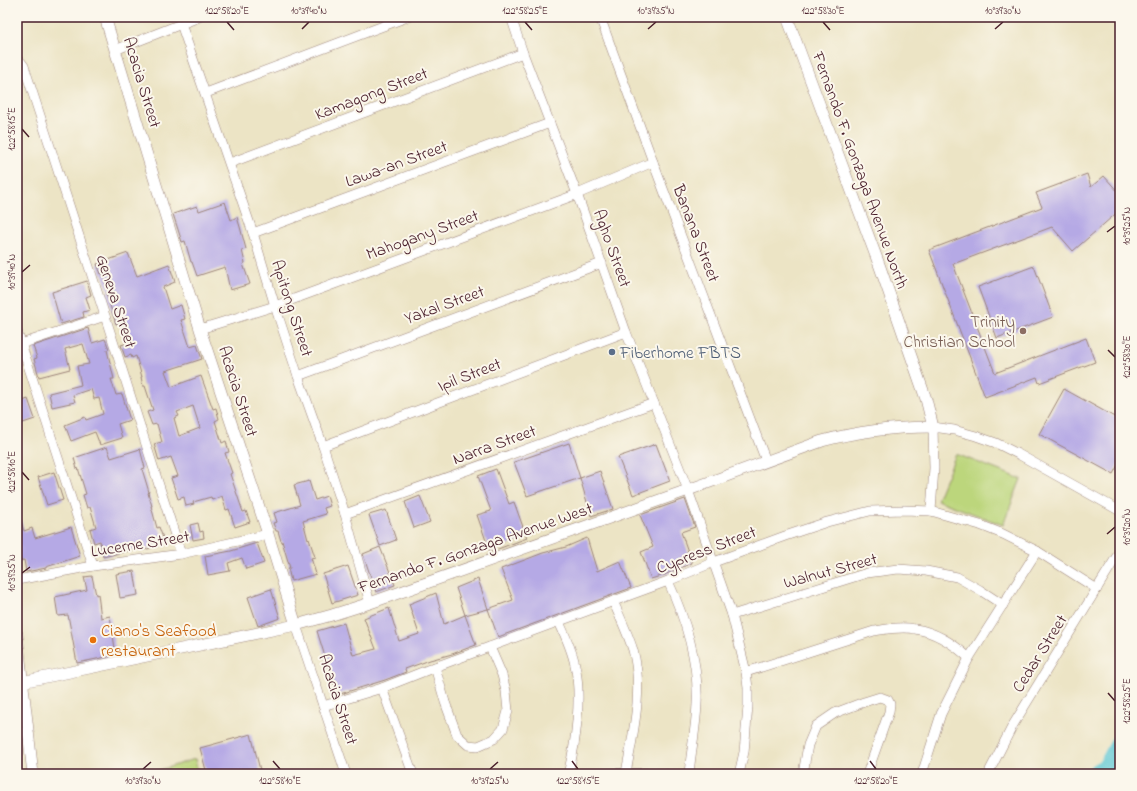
<svg xmlns="http://www.w3.org/2000/svg" width="1137" height="791" font-family="'Indie Flower',sans-serif">
  <rect width="100%" height="100%" fill="#fbf7ec"/>
  <filter id="ink" filterUnits="userSpaceOnUse"><feTurbulence type="fractalNoise" baseFrequency=".025" numOctaves="2"/><feDisplacementMap in="SourceGraphic" scale="8" xChannelSelector="R" yChannelSelector="G"/><feConvolveMatrix kernelMatrix="1 2 1 2 8 2 1 2 1" color-interpolation-filters="sRGB"/></filter>
  <filter id="wash" filterUnits="userSpaceOnUse"><feTurbulence type="fractalNoise" baseFrequency=".012" numOctaves="4" result="noise"/><feDisplacementMap in="SourceGraphic" scale="16" xChannelSelector="R" yChannelSelector="G"/><feGaussianBlur stdDeviation="0.9" result="paint"/><feColorMatrix in="noise" values="0 0 0 0 0 0 0 0 0 0 0 0 0 0 0 0 0 1.4 0 .05"/><feComposite in="paint" operator="in"/></filter>
  <g filter="url(#wash)">
    <rect width="100%" height="100%" fill="#ece4c5"/>
    <!-- green -->
    <g fill="#bcd67b" stroke="#837a53">
      <path d="M 956,454 L 1021,479 L 1003,525 L 937,500 Z"/>
      <path d="M 195,759 L 198,774 L 147,774 Z"/>
    </g>
    <g fill="none" stroke-linecap="round" stroke-linejoin="round">
      <!-- river -->
      <path stroke="#5ac6d3" stroke-width="18" d="M 1095,774 L 1107,766 L 1120,742"/>
    </g>
    <g id="blocks">
      <!-- building -->
      <g fill="#b5a9e5" fill-rule="evenodd">
        <path d="M 1087,174 L 1091,187 L 1104,176 L 1120,194 L 1120,210 L 1073,251 L 1052,227 L 953,264 L 995,373 L 1086,338 L 1095,362 L 1039,383 L 1037,377 L 985,397 L 929,250 L 1042,207 L 1036,193 Z"/>
        <path d="M 225,202 L 231,220 L 237,217 L 240,227 L 246,249 L 242,250 L 245,263 L 243,264 L 250,284 L 230,290 L 225,267 L 197,276 L 192,262 L 191,262 L 185,241 L 182,242 L 173,214 L 197,206 L 199,211 Z"/>
        <path d="M 128,253 L 137,276 L 169,264 L 175,282 L 163,287 L 170,309 L 181,305 L 185,319 L 181,320 L 190,347 L 197,345 L 202,359 L 165,371 L 171,387 L 201,376 L 213,409 L 216,408 L 219,419 L 215,421 L 222,443 L 226,441 L 229,452 L 225,453 L 232,473 L 230,474 L 243,512 L 246,511 L 250,522 L 235,527 L 229,509 L 226,510 L 222,496 L 212,500 L 211,497 L 193,502 L 194,504 L 186,506 L 184,497 L 178,499 L 171,478 L 178,476 L 171,457 L 159,461 L 154,444 L 162,442 L 157,424 L 152,425 L 147,412 L 153,410 L 145,386 L 143,386 L 141,377 L 142,377 L 136,356 L 132,358 L 131,355 L 125,357 L 121,345 L 131,342 L 124,321 L 116,324 L 106,293 L 109,292 L 102,273 L 101,274 L 97,264 ZM 193,406 L 200,428 L 179,436 L 174,418 L 179,416 L 177,412 Z"/>
        <path d="M 1034,266 L 1053,317 L 997,338 L 978,287 Z"/>
        <path d="M 87,281 L 91,295 L 86,297 L 90,310 L 83,312 L 84,317 L 61,324 L 52,292 Z"/>
        <path d="M 88,328 L 92,343 L 105,339 L 109,349 L 107,350 L 114,379 L 111,379 L 116,395 L 122,394 L 130,420 L 118,424 L 122,438 L 100,445 L 95,432 L 71,441 L 65,425 L 85,417 L 86,420 L 103,414 L 99,398 L 94,399 L 91,389 L 73,395 L 75,402 L 52,407 L 49,393 L 81,385 L 77,366 L 89,364 L 83,344 L 65,349 L 70,369 L 39,377 L 34,359 L 37,358 L 33,346 Z"/>
        <path d="M 1064,389 L 1120,420 L 1120,461 L 1113,474 L 1039,434 Z"/>
        <path d="M 28,399 L 35,419 L 17,425 L 17,403 Z"/>
        <path d="M 569,443 L 580,478 L 527,496 L 514,462 Z"/>
        <path d="M 656,444 L 670,481 L 633,495 L 618,457 Z"/>
        <path d="M 107,447 L 111,458 L 140,449 L 145,468 L 142,469 L 149,492 L 148,493 L 152,506 L 151,506 L 157,528 L 159,527 L 163,538 L 158,546 L 140,551 L 140,548 L 103,557 L 100,541 L 94,543 L 90,529 L 96,527 L 90,507 L 87,508 L 83,495 L 86,494 L 78,468 L 77,469 L 74,458 Z"/>
        <path d="M 496,469 L 509,504 L 514,502 L 527,538 L 490,552 L 477,515 L 491,511 L 478,476 Z"/>
        <path d="M 600,471 L 613,509 L 591,516 L 580,478 Z"/>
        <path d="M 54,472 L 63,500 L 47,505 L 38,477 Z"/>
        <path d="M 309,481 L 315,500 L 327,496 L 330,506 L 324,508 L 326,514 L 303,521 L 308,540 L 309,539 L 315,557 L 311,558 L 316,574 L 291,581 L 288,568 L 290,568 L 282,541 L 281,541 L 278,531 L 276,531 L 273,523 L 277,522 L 274,513 L 300,505 L 294,485 Z"/>
        <path d="M 420,496 L 430,522 L 414,528 L 405,502 Z"/>
        <path d="M 685,499 L 695,527 L 681,532 L 692,563 L 664,575 L 651,579 L 641,552 L 653,547 L 640,515 Z"/>
        <path d="M 386,510 L 396,540 L 380,546 L 369,515 Z"/>
        <path d="M 17,515 L 19,515 L 24,531 L 32,528 L 35,538 L 71,527 L 80,556 L 46,567 L 46,568 L 26,572 L 24,560 L 17,561 Z"/>
        <path d="M 198,523 L 200,532 L 203,531 L 204,538 L 193,540 L 190,525 Z"/>
        <path d="M 587,538 L 597,571 L 620,561 L 631,588 L 498,637 L 488,609 L 513,600 L 501,569 L 543,553 L 566,547 Z"/>
        <path d="M 257,543 L 264,563 L 246,569 L 242,558 L 228,563 L 230,571 L 208,575 L 205,556 L 231,551 Z"/>
        <path d="M 380,547 L 395,585 L 376,592 L 363,554 Z"/>
        <path d="M 348,566 L 358,595 L 332,603 L 323,574 Z"/>
        <path d="M 134,571 L 138,595 L 120,598 L 116,574 Z"/>
        <path d="M 92,576 L 96,595 L 98,594 L 101,618 L 110,616 L 116,655 L 77,663 L 68,615 L 58,616 L 55,597 L 87,590 L 84,577 Z"/>
        <path d="M 478,579 L 488,609 L 465,615 L 456,588 Z"/>
        <path d="M 271,589 L 280,618 L 258,626 L 248,597 Z"/>
        <path d="M 436,593 L 444,624 L 465,615 L 476,645 L 452,654 L 430,660 L 405,669 L 406,672 L 385,680 L 337,695 L 317,631 L 344,623 L 353,655 L 376,649 L 364,618 L 389,608 L 399,641 L 419,634 L 409,604 Z"/>
        <path d="M 251,734 L 261,774 L 207,774 L 200,748 Z"/>
      </g>
    </g>
  </g>
  <g filter="url(#ink)">
    <use href="#blocks" fill-opacity="0" stroke="#9b8278" stroke-width="1"/>
    <g fill="none" stroke-linecap="round" stroke-linejoin="round">
      <defs>
        <g id="minor">
          <path d="M 511,17 L 523,53 L 577,194 L 626,332 L 688,490 L 732,615 L 746,672 L 748,688 L 748,706 L 744,752 L 739,774"/>
          <path d="M 600,17 L 653,162 L 766,461"/>
          <path d="M 181,24 L 253,233 L 275,306 L 298,376 L 323,446 L 345,514 L 370,603"/>
          <path d="M 115,50 L 199,17"/>
          <path d="M 17,60 L 21,62 L 24,66 L 105,316 L 181,554"/>
          <path d="M 206,93 L 407,17"/>
          <path d="M 230,163 L 523,53"/>
          <path d="M 253,233 L 550,123"/>
          <path d="M 200,329 L 275,306 L 575,195 L 653,162"/>
          <path d="M 17,331 L 93,566"/>
          <path d="M 21,344 L 105,316"/>
          <path d="M 298,376 L 602,263"/>
          <path d="M 323,446 L 626,332"/>
          <path d="M 931,511 L 934,468 L 933,427 L 954,430 L 976,436 L 996,443 L 1018,454 L 1120,511"/>
          <path d="M 345,514 L 654,403"/>
          <path d="M 17,580 L 93,566 L 181,554 L 268,534"/>
          <path d="M 668,581 C 686,620 699,661 697,704 C 696,728 691,751 689,774"/>
          <path d="M 613,601 C 620,617 628,634 633,650 C 644,690 633,733 626,773"/>
          <path d="M 732,615 L 867,573 L 898,569 L 926,571 L 957,577 L 980,590 L 1003,605"/>
          <path d="M 559,622 C 565,635 572,650 575,665 C 582,696 576,743 568,774"/>
          <path d="M 296,625 L 346,774"/>
          <path d="M 435,667 L 445,702 L 457,735 L 468,745 L 478,746 L 494,739 L 503,729 L 508,711 L 506,691 L 502,675 L 490,647"/>
          <path d="M 746,672 L 874,631 C 887,629 902,626 915,629 C 936,632 954,644 969,658"/>
          <path d="M 382,688 L 413,774"/>
          <path d="M 323,706 L 382,688 L 435,667 L 668,581 L 714,562 L 785,536 L 827,522 L 870,511 L 904,510 L 931,511 L 980,525 L 1003,534 L 1037,551 L 1097,589"/>
          <path d="M 609,774 L 626,773 L 666,774"/>
          <path d="M 803,774 L 808,745 L 816,726 L 835,713 L 864,702 L 880,697 L 888,700 L 890,704 L 889,712 L 867,774"/>
          <path d="M 922,774 L 941,714 L 969,658 L 1037,551"/>
          <path d="M 990,774 L 990,770 L 1013,725 L 1120,551"/>
        </g>
        <g id="tertiary">
          <path d="M 105,17 L 200,329 L 268,534 L 296,625"/>
          <path d="M 17,634 L 33,774"/>
          <path d="M 22,682 L 296,625 L 332,615 L 370,603 L 688,490 L 822,441 C 859,431 895,427 933,427 L 926,399 L 880,267 L 787,17"/>
        </g>
      </defs>
      <!-- minor casing -->
      <use href="#minor" stroke="#9b8278" stroke-width="10"/>
      <!-- tertiary casing -->
      <use href="#tertiary" stroke="#9b8278" stroke-width="12"/>
      <!-- minor -->
      <use href="#minor" stroke="#fff" stroke-width="9"/>
      <!-- tertiary -->
      <use href="#tertiary" stroke="#fff" stroke-width="11"/>
    </g>
  </g>
  <!-- ticks -->
  <path fill="none" stroke="#4a1f2b" stroke-width="1.5" d="M 227,22 L 234,30M 525,22 L 532,30M 823,22 L 830,30M 302,29 L 309,22M 648,29 L 656,22M 995,29 L 1003,22M 22,129 L 29,137M 1107,232 L 1115,226M 22,272 L 30,265M 1108,350 L 1115,357M 22,472 L 29,480M 1107,534 L 1115,527M 22,573 L 30,567M 1108,693 L 1115,701M 273,761 L 280,769M 572,761 L 578,769M 870,761 L 876,769M 143,769 L 151,762M 490,769 L 498,762"/>
  <!-- markers -->
  <circle fill="#8d6e63" stroke="#fbf7ec" stroke-width="1.5" cx="1023" cy="331" r="4"/>
  <circle fill="#5c6f8a" stroke="#fbf7ec" stroke-width="1.5" cx="612" cy="352" r="4"/>
  <circle fill="#e8710a" stroke="#fbf7ec" stroke-width="1.5" cx="93" cy="640" r="4"/>
  <g text-anchor="middle" stroke-width="4" stroke-linejoin="round" paint-order="stroke">
    <!-- street labels -->
    <g font-size="17" fill="#4a1f2b" stroke="#fbf7ec">
      <text transform="translate(143 82) rotate(73)" y="6">Acacia Street</text>
      <text transform="translate(371 93) rotate(-21)" y="6">Kamagong Street</text>
      <text transform="translate(396 163) rotate(-20)" y="6">Lawa-an Street</text>
      <text transform="translate(861 170) rotate(70)" y="6">Fernando F. Gonzaga Avenue North</text>
      <text transform="translate(697 233) rotate(69)" y="6">Banana Street</text>
      <text transform="translate(422 234) rotate(-20)" y="6">Mahogany Street</text>
      <text transform="translate(613 248) rotate(70)" y="6">Agho Street</text>
      <text transform="translate(117 301) rotate(72)" y="6">Geneva Street</text>
      <text transform="translate(444 304) rotate(-20)" y="6">Yakal Street</text>
      <text transform="translate(293 308) rotate(72)" y="6">Apitong Street</text>
      <text transform="translate(469 374) rotate(-21)" y="6">Ipil Street</text>
      <text transform="translate(239 391) rotate(72)" y="6">Acacia Street</text>
      <text transform="translate(494 444) rotate(-20)" y="6">Narra Street</text>
      <text transform="translate(140 543) rotate(-9)" y="6">Lucerne Street</text>
      <text transform="translate(475 547) rotate(-19)" y="6">Fernando F. Gonzaga Avenue West</text>
      <text transform="translate(706 549) rotate(-21)" y="6">Cypress Street</text>
      <text transform="translate(830 570) rotate(-15)" y="6">Walnut Street</text>
      <text transform="translate(1039 653) rotate(-58)" y="6">Cedar Street</text>
      <text transform="translate(339 699) rotate(72)" y="6">Acacia Street</text>
    </g>
    <!-- education labels -->
    <g font-size="17" fill="#785e54" stroke="#fbf7ec" text-anchor="end">
      <text x="1015" y="327">Trinity<tspan x="1015" dy="20">Christian School</tspan></text>
    </g>
    <!-- service labels -->
    <g font-size="17" fill="#4e5e75" stroke="#fbf7ec" text-anchor="start">
      <text x="620" y="358">Fiberhome FBTS</text>
    </g>
    <!-- food labels -->
    <g font-size="17" fill="#c56008" stroke="#fbf7ec" text-anchor="start">
      <text x="101" y="636">Ciano's Seafood<tspan x="101" dy="20">restaurant</tspan></text>
    </g>
  </g>
  <!-- margin -->
  <rect width="1137" height="791" fill="none" stroke="#fbf7ec" stroke-width="44"/>
  <rect x="22" y="22" width="1093" height="747" fill="none" stroke="#4a1f2b" stroke-width="1.5"/>
  <g font-size="10" text-anchor="middle" fill="#4a1f2b">
    <text x="227" y="14">122°58'20"E</text>
    <text x="309" y="14">10°39'40"N</text>
    <text x="525" y="14">122°58'25"E</text>
    <text x="656" y="14">10°39'35"N</text>
    <text x="823" y="14">122°58'30"E</text>
    <text x="1003" y="14">10°39'30"N</text>
    <text transform="translate(11 129) rotate(-90)" y="4">122°58'15"E</text>
    <text transform="translate(1126 226) rotate(-90)" y="4">10°39'25"N</text>
    <text transform="translate(11 272) rotate(-90)" y="4">10°39'40"N</text>
    <text transform="translate(1126 357) rotate(-90)" y="4">122°58'30"E</text>
    <text transform="translate(11 472) rotate(-90)" y="4">122°58'10"E</text>
    <text transform="translate(1126 527) rotate(-90)" y="4">10°39'20"N</text>
    <text transform="translate(11 573) rotate(-90)" y="4">10°39'35"N</text>
    <text transform="translate(1126 701) rotate(-90)" y="4">122°58'25"E</text>
    <text x="143" y="784">10°39'30"N</text>
    <text x="280" y="784">122°58'10"E</text>
    <text x="490" y="784">10°39'25"N</text>
    <text x="578" y="784">122°58'15"E</text>
    <text x="876" y="784">122°58'20"E</text>
  </g>
</svg>
